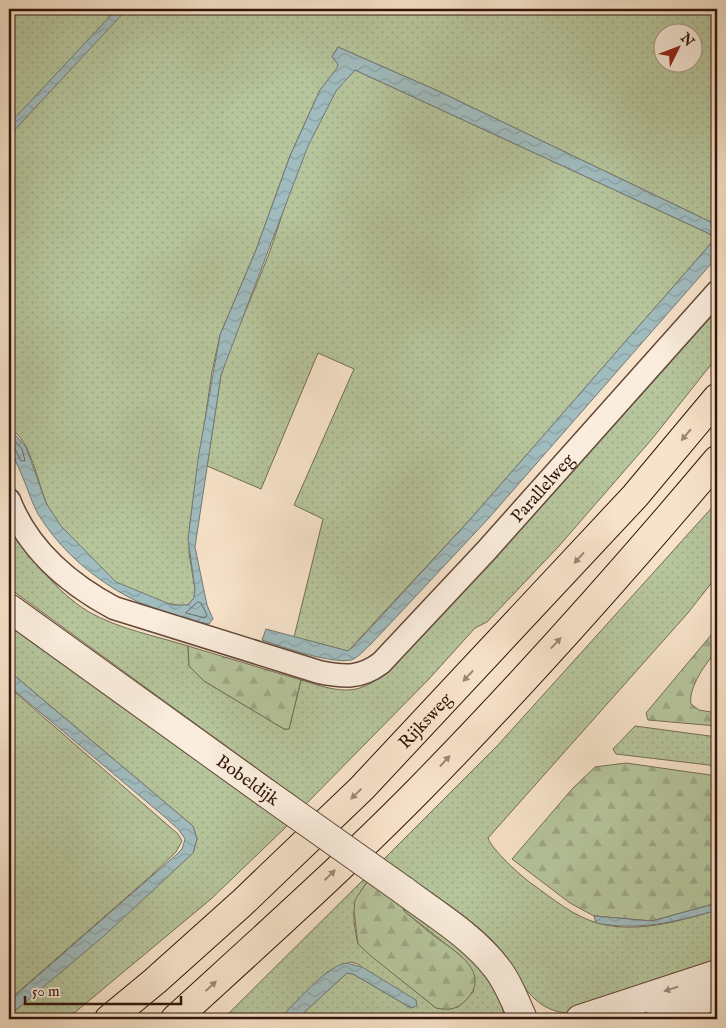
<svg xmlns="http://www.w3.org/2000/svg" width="726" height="1028" font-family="'IM FELL English',serif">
  <defs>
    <pattern id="grass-dots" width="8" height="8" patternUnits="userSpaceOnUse" patternTransform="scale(1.25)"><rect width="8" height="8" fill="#b6c59c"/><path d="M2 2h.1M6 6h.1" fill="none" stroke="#9da885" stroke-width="1.8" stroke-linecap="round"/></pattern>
    <pattern id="forest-firs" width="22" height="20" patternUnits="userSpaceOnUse" patternTransform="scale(1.25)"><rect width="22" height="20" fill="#b6c59c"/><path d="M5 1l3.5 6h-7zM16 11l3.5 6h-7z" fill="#9da885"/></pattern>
    <pattern id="water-waves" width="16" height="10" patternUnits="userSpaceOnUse" patternTransform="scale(1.25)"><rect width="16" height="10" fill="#a0bcbf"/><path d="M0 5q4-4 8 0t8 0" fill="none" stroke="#8aa1a3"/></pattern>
  </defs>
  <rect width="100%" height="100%" fill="#f7e3ca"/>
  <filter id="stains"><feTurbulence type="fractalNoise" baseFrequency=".004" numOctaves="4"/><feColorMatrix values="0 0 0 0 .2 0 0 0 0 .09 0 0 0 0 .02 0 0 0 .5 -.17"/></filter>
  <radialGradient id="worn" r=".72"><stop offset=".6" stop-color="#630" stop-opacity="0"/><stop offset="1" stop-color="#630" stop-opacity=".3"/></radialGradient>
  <!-- grass -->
  <g fill="url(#grass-dots)" stroke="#746d53" fill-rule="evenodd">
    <path d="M 9,9 L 117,9 L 72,58 L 124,9 L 717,9 L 717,225 L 438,91 L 338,47 L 332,57 L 338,64 L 338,68 L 320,90 L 290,156 L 256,250 L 220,335 L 212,372 L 190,523 L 189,553 L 195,589 L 194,598 L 188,605 C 171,608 130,592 116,582 C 99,569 62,531 51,512 C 37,489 34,441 9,428 ZM 664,32 L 694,32 L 694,62 L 664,62 Z"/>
    <path d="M 355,70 L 710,234 L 714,240 L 474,515 L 348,651 L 294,637 L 323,519 L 294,505 L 354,369 L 318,353 L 261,489 L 207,466 L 221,375 L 225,361 C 239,324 256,288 270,251 C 289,198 311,105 355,70 Z"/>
    <path d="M 717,301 L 717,357 L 652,439 L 559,546 L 487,622 L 475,628 L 428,680 L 306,804 L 9,588 L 9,524 C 29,556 56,592 89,612 C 119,629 156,636 188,646 L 189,666 L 204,681 L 284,729 L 289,729 L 301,680 C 343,693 359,698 393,666 Z"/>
    <path d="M 717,502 L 717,576 L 687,614 L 488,838 C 492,850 521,876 532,884 C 552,898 574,917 598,923 C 636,934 680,921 717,910 L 717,968 L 577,1014 C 563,1013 553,1012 541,1004 C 518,988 511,959 492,940 C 460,909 419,885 383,860 L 498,745 Z"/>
    <path d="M 9,620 L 288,825 L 211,899 L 67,1019 L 9,1019 L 9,1016 L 193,853 L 197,839 L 193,826 L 9,671 Z"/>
    <path d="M 9,687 L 178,834 L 182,841 L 176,852 L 153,874 L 9,1000 Z"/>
    <path d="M 635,726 L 717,737 L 717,745 L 713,745 L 712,757 L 717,758 L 717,766 L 616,754 L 613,749 Z"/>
    <path d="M 363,880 L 367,882 C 351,905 352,917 358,944 L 436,1008 L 458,1007 L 474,991 L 461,956 L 404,911 L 403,906 C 443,934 501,964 504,1019 L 297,1019 L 347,973 L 353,974 L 411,1008 L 358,964 L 350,962 L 327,972 L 279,1019 L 223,1019 Z"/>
  </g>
  <!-- forest -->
  <g fill="url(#forest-firs)" stroke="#746d53">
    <path d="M 717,628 L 717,651 C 706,662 688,688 691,704 L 699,710 L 717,713 L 717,726 L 648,720 L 646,713 Z"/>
    <path d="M 188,646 L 301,680 L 289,729 L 284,729 L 204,681 L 189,666 Z"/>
    <path d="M 626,763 L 717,776 L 717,903 L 652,921 L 594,916 L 570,903 L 512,859 L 573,788 L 595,767 Z"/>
    <path d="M 367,882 L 403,906 L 404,911 C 414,919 424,928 434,936 C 453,950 492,971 467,999 C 458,1009 450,1011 436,1008 L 371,956 L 358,944 L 354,911 L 355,900 Z"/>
  </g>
  <!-- water -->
  <g fill="url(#water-waves)" stroke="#747977">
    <path d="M 117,9 L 127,9 L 9,136 L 9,124 Z"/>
    <path d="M 338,47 L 438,91 L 717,225 L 717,257 L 488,519 L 370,645 C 365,649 358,658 351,660 C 330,664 283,647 262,640 L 266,629 L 348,651 L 353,647 L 474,515 L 714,240 L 710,234 L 355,70 L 336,91 L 308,146 L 221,375 L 195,547 L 207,605 L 213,619 L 209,624 C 142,614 74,573 38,514 C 32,503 28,490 23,478 C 14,456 9,453 9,428 L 26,447 L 46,503 L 61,526 L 116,582 L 172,605 L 188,605 L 194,598 L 195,589 L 188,539 L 198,459 L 220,335 L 256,250 L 290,156 L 320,90 L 337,68 L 338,64 L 332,57 Z"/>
    <path d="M 9,671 L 193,826 L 197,839 L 193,853 L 105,935 L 9,1016 L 9,1001 L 177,854 L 182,849 L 185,839 L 179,830 L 166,818 L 9,686 Z"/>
    <path d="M 717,903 L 717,910 C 677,922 638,931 596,923 L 594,916 L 652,921 Z"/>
    <path d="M 346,963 L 362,967 L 416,1000 L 417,1006 L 411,1008 L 353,974 L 347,973 L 297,1019 L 279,1019 C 295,1004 325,967 346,963 Z"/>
  </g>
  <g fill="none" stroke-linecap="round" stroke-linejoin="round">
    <!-- shore -->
    <g stroke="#696864" stroke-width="1">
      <path d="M 9,434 L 22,449 L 25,461 L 21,461 L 15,449 L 9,448"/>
      <path d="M 198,602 L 201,603 L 207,615 L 205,618 L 186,613 Z"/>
    </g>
    <defs>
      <g id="minor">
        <path id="s1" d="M 9,500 C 28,549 69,584 114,608 L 319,672 C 343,677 360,679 381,663 L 486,551 L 717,292"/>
      </g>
      <g id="tertiary">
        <path d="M 9,608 L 266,793"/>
        <path d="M 403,890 C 435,914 472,936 496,967 C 508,982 515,1001 523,1019"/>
        <path d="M 580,1019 L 717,974"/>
        <path d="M 659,1019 L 717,994"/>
      </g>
      <g id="motorway">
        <path id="s2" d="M 109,1019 L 155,981 L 242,903 L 362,788 L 635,496 L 717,398"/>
        <path d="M 175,1019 C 257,944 340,870 418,791 C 522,685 621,574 717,460"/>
      </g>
    </defs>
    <!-- minor casing -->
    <use href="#minor" stroke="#63483a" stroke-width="25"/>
    <!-- tertiary casing -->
    <use href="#tertiary" stroke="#63483a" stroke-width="30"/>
    <!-- motorway casing -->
    <use href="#motorway" stroke="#32150a" stroke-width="30"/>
    <!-- minor -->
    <use href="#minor" stroke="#faeddd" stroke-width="22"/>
    <!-- tertiary -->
    <use href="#tertiary" stroke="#faeddd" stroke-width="28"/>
    <!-- motorway -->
    <use href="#motorway" stroke="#f7e3ca" stroke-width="28"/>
    <defs>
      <path id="tertiary-bridge" d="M 266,793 L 403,890"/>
    </defs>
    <!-- tertiary-bridge casing -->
    <use href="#tertiary-bridge" stroke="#63483a" stroke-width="30" stroke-linecap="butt"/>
    <!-- tertiary-bridge -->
    <use href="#tertiary-bridge" stroke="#faeddd" stroke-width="28"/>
  </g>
  <!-- one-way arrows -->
  <defs><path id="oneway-solid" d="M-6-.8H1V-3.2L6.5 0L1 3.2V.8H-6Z" transform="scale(1.25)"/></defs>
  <g fill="#9e8674">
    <use href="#oneway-solid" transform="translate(686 435) rotate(130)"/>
    <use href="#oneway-solid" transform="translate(579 558) rotate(132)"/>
    <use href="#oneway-solid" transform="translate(556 643) rotate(-47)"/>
    <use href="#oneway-solid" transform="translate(468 676) rotate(133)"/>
    <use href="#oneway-solid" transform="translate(445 761) rotate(-47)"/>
    <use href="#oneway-solid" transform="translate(356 794) rotate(136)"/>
    <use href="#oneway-solid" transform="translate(330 875) rotate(-44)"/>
    <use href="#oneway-solid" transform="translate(211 986) rotate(-43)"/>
  </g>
  <use fill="#a08c7e" href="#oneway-solid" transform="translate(671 989) rotate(163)"/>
  <g text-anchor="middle" stroke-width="4" stroke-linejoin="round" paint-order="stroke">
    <!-- street labels -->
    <g font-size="18" fill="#32150a" stroke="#faeddd">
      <text dy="6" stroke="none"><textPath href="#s1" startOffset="672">Parallelweg</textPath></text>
      <text dy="6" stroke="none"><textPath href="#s2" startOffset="435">Rijksweg</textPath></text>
      <text transform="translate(248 780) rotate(36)" y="6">Bobeldijk</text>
    </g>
  </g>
  <!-- margin -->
  <rect width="726" height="1028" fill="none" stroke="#f7e3ca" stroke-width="30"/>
  <rect x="10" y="10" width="706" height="1008" fill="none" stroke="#32150a" stroke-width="2.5"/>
  <rect x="15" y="15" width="696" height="998" fill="none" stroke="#32150a"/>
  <!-- north arrow -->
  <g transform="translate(678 48) rotate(48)"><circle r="24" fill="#faeddd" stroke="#aa9789"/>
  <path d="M0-4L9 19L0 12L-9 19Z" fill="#8f2418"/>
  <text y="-8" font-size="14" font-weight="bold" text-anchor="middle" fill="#32150a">N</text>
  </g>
  <!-- scale -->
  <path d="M25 996v8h156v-8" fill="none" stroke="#32150a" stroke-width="2.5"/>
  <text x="32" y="996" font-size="15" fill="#32150a" stroke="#faeddd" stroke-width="4" paint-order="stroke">50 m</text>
  <rect width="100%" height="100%" filter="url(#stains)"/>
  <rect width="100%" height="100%" fill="url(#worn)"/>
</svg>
